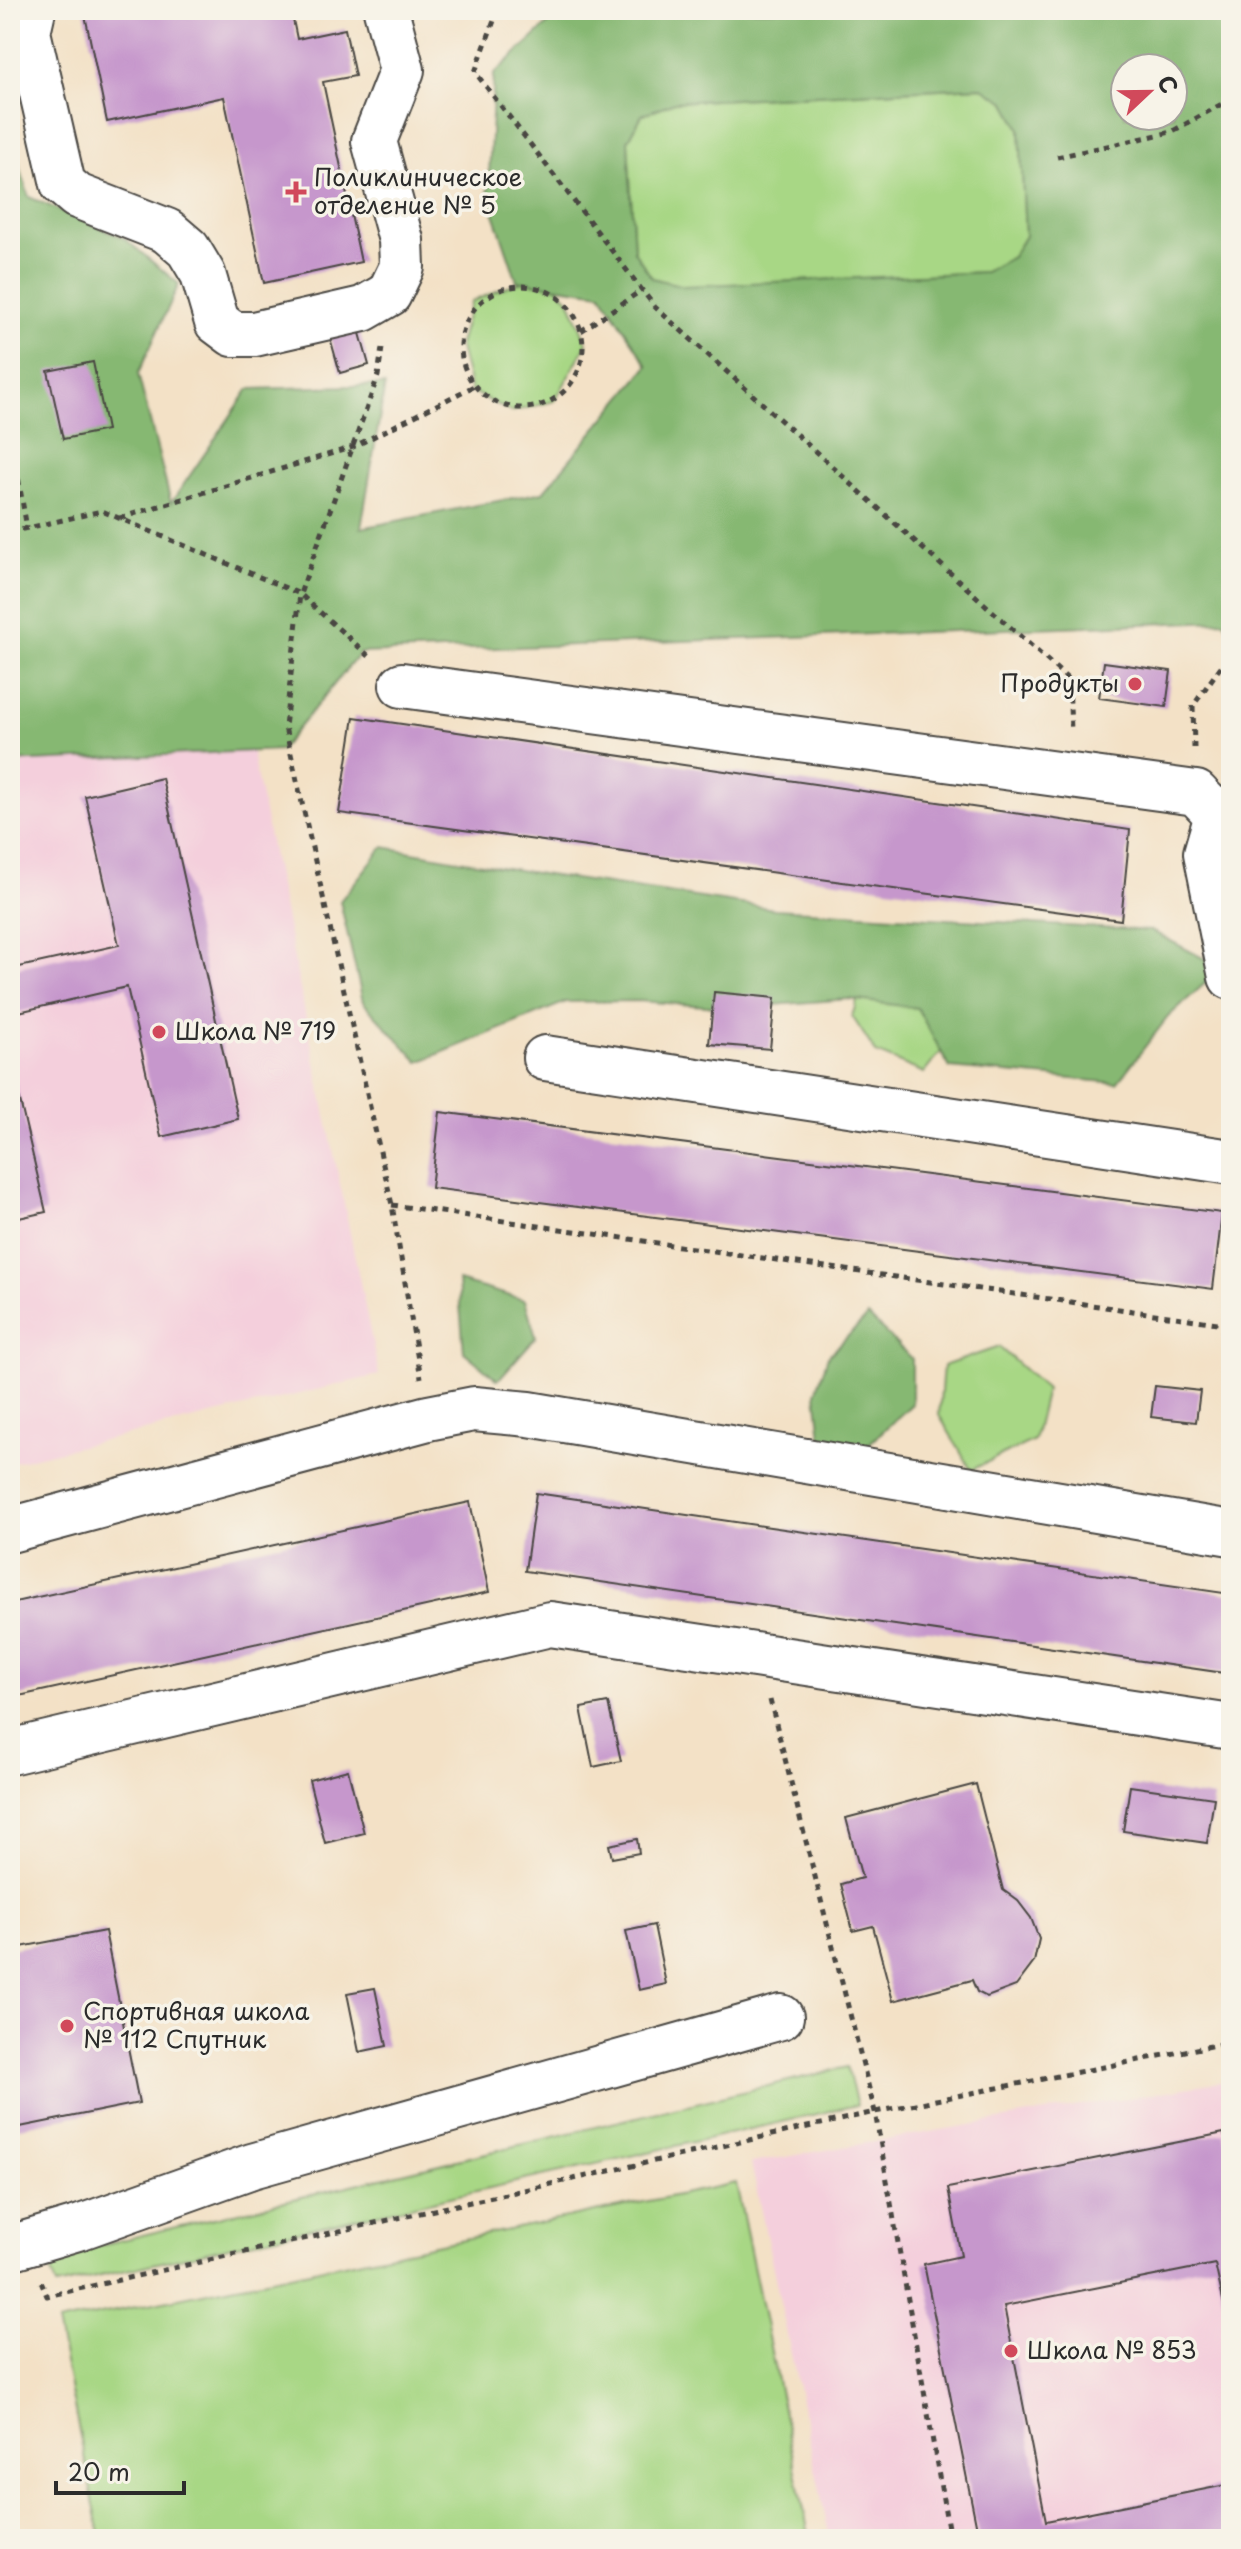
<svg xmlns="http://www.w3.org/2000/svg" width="1241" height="2549" font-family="'Playpen Sans',sans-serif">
  <rect width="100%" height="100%" fill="#f7f3e8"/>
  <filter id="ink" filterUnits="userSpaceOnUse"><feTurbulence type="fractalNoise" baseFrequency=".0125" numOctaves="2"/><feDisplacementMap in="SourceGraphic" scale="16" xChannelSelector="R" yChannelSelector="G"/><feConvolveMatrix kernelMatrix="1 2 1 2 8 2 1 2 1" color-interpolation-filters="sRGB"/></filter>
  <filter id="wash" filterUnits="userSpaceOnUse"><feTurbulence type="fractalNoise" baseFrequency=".006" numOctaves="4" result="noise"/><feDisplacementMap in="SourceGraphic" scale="32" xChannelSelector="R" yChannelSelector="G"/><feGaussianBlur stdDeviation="1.8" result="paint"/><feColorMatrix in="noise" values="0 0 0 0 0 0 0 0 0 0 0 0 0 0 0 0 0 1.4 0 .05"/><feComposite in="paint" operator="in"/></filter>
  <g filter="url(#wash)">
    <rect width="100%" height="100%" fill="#f3e1c6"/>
    <!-- built -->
    <g fill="#f4cfdc">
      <path d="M 10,564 L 239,690 L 379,1375 L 10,1463 Z"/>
      <path d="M 1231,2080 L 1231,2539 L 830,2539 L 751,2163 Z"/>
    </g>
    <!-- green -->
    <g fill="#a8d785" stroke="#6a8158" stroke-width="2">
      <path d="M 981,87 L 1006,102 L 1020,129 L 1025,236 L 1012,257 L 985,272 L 684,287 L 652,278 L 634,251 L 628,141 L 642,115 L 674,102 Z"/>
      <path d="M 546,276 L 569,299 L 587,343 L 555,401 L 511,412 L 471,391 L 459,344 L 471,302 L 508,286 Z"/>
      <path d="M 869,965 L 968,1018 L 924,1073 L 876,1053 L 852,1016 Z"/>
      <path d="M 999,1347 L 1046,1389 L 1034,1440 L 971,1470 L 939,1415 L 943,1366 Z"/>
      <path d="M 847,2067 L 857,2105 L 56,2286 L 46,2258 Z"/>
      <path d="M 736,2183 L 810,2539 L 101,2539 L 57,2323 Z"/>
    </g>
    <!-- forest -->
    <g fill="#86b872" stroke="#58724e" stroke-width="2" fill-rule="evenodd">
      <path d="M 555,10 L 1231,10 L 1231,634 L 1224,621 L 360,653 L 280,750 L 10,762 L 10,133 L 29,197 L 124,238 L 179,284 L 138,374 L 171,503 L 249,389 L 385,385 L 361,528 L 543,492 L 648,366 L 601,293 L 517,281 L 488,196 L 494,74 L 547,25 ZM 1125,68 L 1173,68 L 1173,116 L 1125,116 ZM 981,87 L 1006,102 L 1020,129 L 1025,236 L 1012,257 L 985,272 L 684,286 L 652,278 L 634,251 L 628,141 L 642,115 L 674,102 Z"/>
      <path d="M 383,847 L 541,874 L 775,909 L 1152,931 L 1222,968 L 1168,1017 L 1117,1083 L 950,1068 L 917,1008 L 849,999 L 733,1008 L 638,1001 L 566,1002 L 419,1062 L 363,1002 L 340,901 Z"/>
      <path d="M 458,1281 L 525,1300 L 536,1337 L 498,1380 L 464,1352 Z"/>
      <path d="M 868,1316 L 912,1359 L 912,1404 L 859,1453 L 821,1437 L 816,1393 L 828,1356 Z"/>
    </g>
    <g id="blocks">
      <!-- building -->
      <g fill="#c697cc">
        <path d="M 84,10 L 291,10 L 297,39 L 345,29 L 355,76 L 323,82 L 361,262 L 264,283 L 224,97 L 107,122 Z"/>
        <path d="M 358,326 L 369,365 L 340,373 L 329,334 Z"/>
        <path d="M 93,362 L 107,430 L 63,439 L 48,371 Z"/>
        <path d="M 1104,662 L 1171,671 L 1166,707 L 1099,698 Z"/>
        <path d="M 354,717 L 1130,830 L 1121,920 L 339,813 Z"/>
        <path d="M 162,778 L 238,1119 L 161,1137 L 127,987 L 10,1014 L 10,969 L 119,945 L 85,796 Z"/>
        <path d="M 714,992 L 775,998 L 770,1049 L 709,1044 Z"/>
        <path d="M 10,1058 L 46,1212 L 10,1220 Z"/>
        <path d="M 440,1112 L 1222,1213 L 1213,1289 L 431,1188 Z"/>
        <path d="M 1155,1386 L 1200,1391 L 1196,1422 L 1151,1417 Z"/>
        <path d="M 536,1493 L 1231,1594 L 1231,1674 L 525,1571 Z"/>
        <path d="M 470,1502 L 489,1592 L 10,1698 L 10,1603 Z"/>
        <path d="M 608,1703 L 621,1761 L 593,1767 L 581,1708 Z"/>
        <path d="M 348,1770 L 364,1833 L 325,1843 L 309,1780 Z"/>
        <path d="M 976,1784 L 1003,1890 L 1018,1901 L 1031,1918 L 1039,1939 L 1034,1962 L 1016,1986 L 987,1997 L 977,1992 L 972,1980 L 893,2001 L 873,1926 L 853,1931 L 841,1884 L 862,1878 L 846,1818 Z"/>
        <path d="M 1130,1786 L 1214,1798 L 1207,1843 L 1123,1831 Z"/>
        <path d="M 637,1839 L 639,1853 L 612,1858 L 609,1845 Z"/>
        <path d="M 654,1925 L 666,1984 L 639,1990 L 626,1931 Z"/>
        <path d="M 105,1931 L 139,2103 L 10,2129 L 10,1949 Z"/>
        <path d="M 375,1988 L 387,2046 L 359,2052 L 347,1993 Z"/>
        <path d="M 1224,2133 L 1231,2170 L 1231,2336 L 1215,2264 L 1004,2306 L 1046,2521 L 1231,2484 L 1231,2539 L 979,2539 L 924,2264 L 961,2256 L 948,2188 Z"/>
      </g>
    </g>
  </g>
  <g filter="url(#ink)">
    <use href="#blocks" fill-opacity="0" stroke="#494642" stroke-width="2"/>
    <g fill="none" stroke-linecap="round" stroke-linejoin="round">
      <defs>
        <g id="minor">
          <path d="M 33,10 L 28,32 L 63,184 L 77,196 L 167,231 L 188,249 L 203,274 L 217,322 L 233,334 L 254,334 L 363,309 L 389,294 L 402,267 L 401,240 L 374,141 L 402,70 L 386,10"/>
          <path d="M 402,685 L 1196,793 L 1217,815"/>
          <path d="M 1231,808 L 1217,815 L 1206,853 L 1231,977"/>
          <path d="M 545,1058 L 1231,1162"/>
          <path d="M 10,1530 L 428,1418 L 474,1409 L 529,1414 L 1231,1533"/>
          <path d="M 10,1752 L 550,1624 L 1231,1727"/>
          <path d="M 10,2248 L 81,2227 L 252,2166 L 781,2017"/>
        </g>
      </defs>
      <!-- minor casing -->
      <use href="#minor" stroke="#494642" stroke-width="48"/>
      <!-- path -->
      <g stroke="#494642" stroke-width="5" stroke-dasharray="6 6" stroke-linecap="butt">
        <path d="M 498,10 L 475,72 L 655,307 L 1069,680 L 1071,731"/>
        <path d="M 1057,157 L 1171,132 L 1231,99"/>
        <circle cx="522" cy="347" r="61"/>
        <path d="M 581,331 L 642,290"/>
        <path d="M 382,348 L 378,376 L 300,594 L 285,727 L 392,1205 L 421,1378"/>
        <path d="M 10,432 L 27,528"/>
        <path d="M 120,518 L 353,447 L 474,386"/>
        <path d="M 10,532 L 102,511 L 300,594 L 371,658"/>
        <path d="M 1194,748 L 1193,706 L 1231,652"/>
        <path d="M 392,1205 L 1231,1325"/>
        <path d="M 770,1700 L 875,2112 L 950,2539"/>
        <path d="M 41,2282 L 47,2296 L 875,2112 L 1231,2042"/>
      </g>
      <!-- minor -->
      <use href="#minor" stroke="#fff" stroke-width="44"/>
    </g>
  </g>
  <!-- markers -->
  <g fill="#d1495b" stroke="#f7f3e8" stroke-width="3">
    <path d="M292 180h8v8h8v8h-8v8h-8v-8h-8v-8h8z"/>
    <circle cx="1135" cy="684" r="8"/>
    <circle cx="159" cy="1032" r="8"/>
    <circle cx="67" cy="2026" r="8"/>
    <circle cx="1011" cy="2351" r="8"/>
  </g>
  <g text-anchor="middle" stroke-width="7" stroke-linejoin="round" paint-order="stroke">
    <!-- poi labels -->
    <g font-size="24" fill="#2b2b2b" stroke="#f7f3e8" text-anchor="start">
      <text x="314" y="186">Поликлиническое<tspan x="314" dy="28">отделение № 5</tspan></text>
      <text x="1119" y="692" text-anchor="end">Продукты</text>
      <text x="175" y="1040">Школа № 719</text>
      <text x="83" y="2020">Спортивная школа<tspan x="83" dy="28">№ 112 Спутник</tspan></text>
      <text x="1027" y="2359">Школа № 853</text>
    </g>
  </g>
  <!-- margin -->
  <rect width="1241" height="2549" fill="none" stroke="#f7f3e8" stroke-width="40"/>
  <!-- north arrow -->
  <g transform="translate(1149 92) rotate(68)"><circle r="38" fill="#f7f3e8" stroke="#a5a39c" stroke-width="2"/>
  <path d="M0-6L14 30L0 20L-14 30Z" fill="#d1495b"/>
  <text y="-12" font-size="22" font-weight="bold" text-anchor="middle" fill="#2b2b2b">С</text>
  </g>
  <!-- scale -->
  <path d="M56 2481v12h128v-12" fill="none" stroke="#2b2b2b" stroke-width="4"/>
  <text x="68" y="2481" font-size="24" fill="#2b2b2b" stroke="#f7f3e8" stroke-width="6" paint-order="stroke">20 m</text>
</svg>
